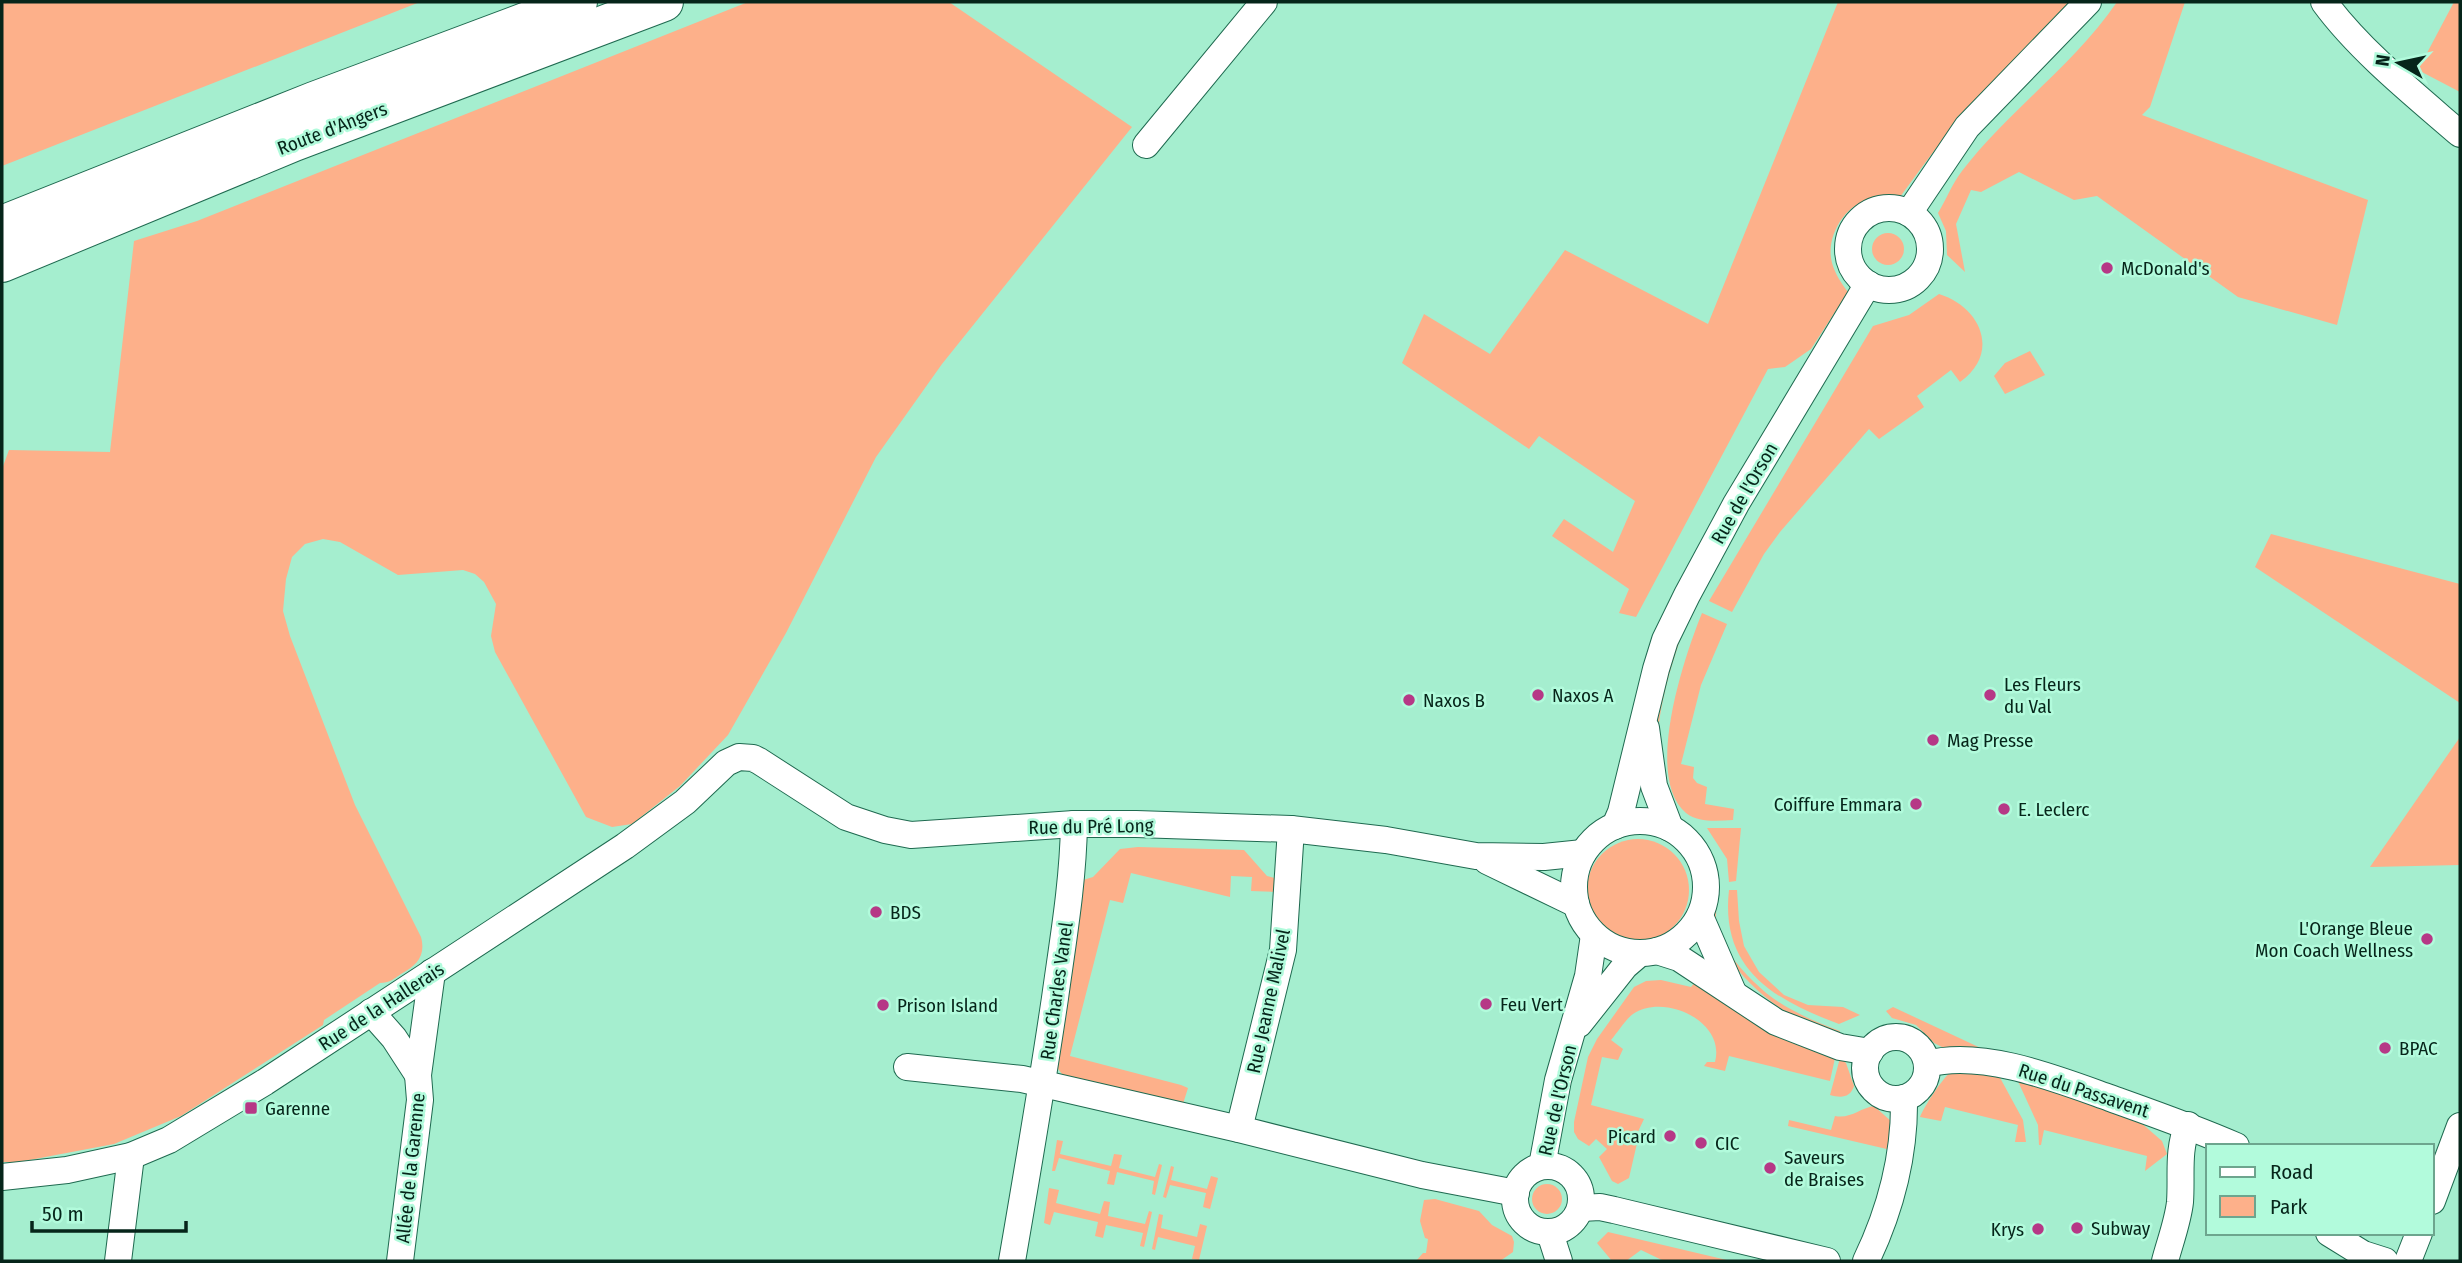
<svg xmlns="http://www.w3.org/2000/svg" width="2462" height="1263" font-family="'Fira Sans Condensed',sans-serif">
  <rect width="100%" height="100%" fill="#a5eecf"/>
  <!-- green -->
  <g fill="#fdb08a">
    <path d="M 2,2 L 420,2 L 2,166 Z"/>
    <path d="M 748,2 L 949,2 L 1132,127 L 942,364 L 876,457 L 786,633 L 728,735 L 680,786 L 632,824 L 612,827 L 586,817 L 495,652 L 491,636 L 496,604 L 484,582 L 475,574 L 463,570 L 398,575 L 340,542 L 323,539 L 305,544 L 292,557 L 286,579 L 283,611 L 290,636 L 355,805 L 421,937 C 426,956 417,965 401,974 C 394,979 389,983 380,983 L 324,1020 L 323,1025 L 181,1116 L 114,1144 L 19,1162 L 2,1162 L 2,469 L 9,450 L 110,452 L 134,241 L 197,221 Z"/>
    <path d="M 1838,2 L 2071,2 C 2049,35 2015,58 1988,87 C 1955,121 1928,159 1900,197 C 1891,198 1881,197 1872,199 C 1845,203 1825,237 1832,263 C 1835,274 1842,284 1848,292 L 1811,349 L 1785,367 L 1768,369 L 1636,617 L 1619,613 L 1629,589 L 1552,536 L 1564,519 L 1613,552 L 1635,501 L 1539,436 L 1529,449 L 1402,363 L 1424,314 L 1490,354 L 1565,250 L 1708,324 Z"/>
    <path d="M 2117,2 L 2185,2 L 2150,107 L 2142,115 L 2368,200 L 2337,325 L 2238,297 L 2097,196 L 2074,200 L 2019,172 L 1981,192 L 1971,190 L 1956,224 L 1965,272 L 1947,255 L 1946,231 L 1938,213 C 1946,200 1952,184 1962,171 C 2009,110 2074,65 2117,2 Z"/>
    <path d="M 2454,2 L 2460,2 L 2460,92 L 2418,70 Z"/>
    <circle cx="1888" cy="249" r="16"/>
    <path d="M 1939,294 C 1981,307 2001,353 1960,382 L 1951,370 L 1917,396 L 1924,407 L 1879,439 L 1869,429 L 1780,532 L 1764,554 L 1732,612 L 1709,601 L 1873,326 L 1909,315 Z"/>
    <path d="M 2030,351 L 2045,375 L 2005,394 L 1994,376 L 2005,363 Z"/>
    <path d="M 2271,534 L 2460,584 L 2460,703 L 2255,567 Z"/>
    <path d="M 1687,613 L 1690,613 C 1670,665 1643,747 1665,802 C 1671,817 1687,824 1698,836 C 1706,843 1711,853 1715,863 C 1722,882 1715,902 1716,922 C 1717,928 1720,936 1722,942 L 1719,945 C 1716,936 1712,928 1712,919 C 1711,896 1720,880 1709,856 C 1700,836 1676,828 1665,809 C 1661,802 1659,793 1657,784 C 1644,726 1666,666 1687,613 Z"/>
    <path d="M 1702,613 L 1727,624 L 1701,685 L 1681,764 L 1694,767 L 1693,778 L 1697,783 L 1707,787 L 1705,804 L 1734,809 L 1733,820 C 1717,821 1699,823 1686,813 C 1643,777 1685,655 1702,613 Z"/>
    <path d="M 2460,737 L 2460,865 L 2370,867 Z"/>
    <path d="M 1707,828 L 1741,828 L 1736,881 L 1729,882 L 1727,859 Z"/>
    <circle cx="1638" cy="890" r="51"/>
    <path d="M 1138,847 L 1244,850 L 1267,876 L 1278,879 L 1277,892 L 1251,891 L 1252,877 L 1231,876 L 1230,897 L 1131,873 L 1123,903 L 1110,900 L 1070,1056 L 1181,1085 L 1188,1088 L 1182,1107 L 1065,1078 L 1055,1065 L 1083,880 L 1093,877 L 1120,849 Z"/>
    <path d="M 1729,890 L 1737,890 L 1739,921 L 1744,946 L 1759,972 L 1784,995 L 1808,1005 L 1843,1007 L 1860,1015 L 1839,1024 C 1774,1000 1720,969 1729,890 Z"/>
    <path d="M 1727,951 C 1762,997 1787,1011 1840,1031 L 1839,1035 C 1791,1022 1753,993 1725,953 Z"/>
    <path d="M 1661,980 L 1691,987 L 1697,980 L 1835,1058 L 1830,1081 L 1729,1056 L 1725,1071 L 1704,1066 L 1707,1062 L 1715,1062 C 1726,1021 1664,993 1633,1014 C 1625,1020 1618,1032 1611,1040 L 1623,1049 L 1618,1060 L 1602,1057 L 1591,1105 L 1644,1119 L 1635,1138 L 1638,1139 L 1629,1178 L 1618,1184 L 1612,1181 L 1599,1157 L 1607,1149 L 1596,1139 L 1589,1146 L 1578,1139 L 1574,1132 L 1574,1122 L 1588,1057 L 1597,1039 L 1634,987 L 1646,981 Z"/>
    <path d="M 1893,1007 L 1985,1050 L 1944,1048 L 1934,1043 L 1916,1025 L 1892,1018 L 1886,1011 Z"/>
    <path d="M 1840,1058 L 1846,1063 L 1854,1086 C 1850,1098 1841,1098 1830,1095 Z"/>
    <path d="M 1951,1072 L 1998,1074 L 2023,1120 L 2026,1142 L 2015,1142 L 2018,1125 L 1945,1107 L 1941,1121 L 1920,1117 C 1923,1108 1944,1076 1951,1072 Z"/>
    <path d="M 2016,1077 L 2139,1121 L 2162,1141 L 2167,1154 L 2145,1171 L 2147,1156 L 2044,1130 L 2041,1145 L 2039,1145 L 2038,1125 Z"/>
    <path d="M 1874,1106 L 1892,1122 L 1891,1150 L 1788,1126 L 1789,1120 L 1831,1130 L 1835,1116 C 1851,1119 1860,1108 1874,1106 Z"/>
    <path d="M 1057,1140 L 1063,1141 L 1060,1154 L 1111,1166 L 1114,1154 L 1122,1155 L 1119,1168 L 1155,1177 L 1159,1164 L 1162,1165 L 1155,1195 L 1152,1194 L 1154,1181 L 1117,1172 L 1114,1185 L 1107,1184 L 1110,1171 L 1059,1158 L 1055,1171 L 1052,1171 Z"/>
    <path d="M 1171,1166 L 1174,1167 L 1171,1180 L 1207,1189 L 1211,1176 L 1218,1178 L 1210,1209 L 1203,1207 L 1206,1193 L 1170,1185 L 1166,1198 L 1163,1197 Z"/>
    <circle cx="1547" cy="1199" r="15"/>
    <path d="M 1049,1188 L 1059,1190 L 1056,1203 L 1100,1214 L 1104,1201 L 1110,1202 L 1108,1216 L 1145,1224 L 1149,1211 L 1152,1212 L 1144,1247 L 1140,1246 L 1143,1233 L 1106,1225 L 1103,1238 L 1095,1236 L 1098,1222 L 1054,1212 L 1050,1225 L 1044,1223 Z"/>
    <path d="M 1435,1199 L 1479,1211 L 1492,1225 L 1512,1236 L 1514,1242 L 1513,1252 L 1500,1261 L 1416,1261 L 1423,1253 L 1426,1253 L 1428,1239 L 1425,1238 L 1420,1221 L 1424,1200 Z"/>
    <path d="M 1159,1214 L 1163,1215 L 1161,1228 L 1197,1237 L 1200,1224 L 1207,1226 L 1199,1260 L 1192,1259 L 1195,1246 L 1158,1237 L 1155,1250 L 1152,1249 Z"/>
    <path d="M 1608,1232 L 1731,1261 L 1664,1261 L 1641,1250 L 1626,1261 L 1612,1261 L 1597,1243 Z"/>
  </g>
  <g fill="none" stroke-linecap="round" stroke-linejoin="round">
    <defs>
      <g id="minor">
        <path d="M 2324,2 C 2359,50 2415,95 2460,134"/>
        <path d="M 1146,145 L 1264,2"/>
        <circle cx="1889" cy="249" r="41"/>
        <path d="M 1909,213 L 1967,127 L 2088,2"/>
        <path d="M 1646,728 L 1654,786 L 1670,828"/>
        <circle cx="1640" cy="887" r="66"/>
        <path d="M 1615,826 L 1621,812 L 1656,669 L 1665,640 L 1687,595 L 1736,504 L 1868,284"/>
        <path d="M 1487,861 L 1576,904"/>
        <path d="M 1700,916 L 1733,992"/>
        <path d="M 1657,951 L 1679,958 L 1776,1022 L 1840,1047 L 1870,1052"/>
        <path d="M 371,1012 L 394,1038 L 418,1075"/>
        <path d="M 1579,1024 L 1625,966 L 1639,954"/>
        <circle cx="1896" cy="1068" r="31"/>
        <path d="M 1927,1064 C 1982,1049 2057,1079 2110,1098 C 2152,1113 2195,1128 2236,1146"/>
        <path d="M 907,1067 L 1022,1079 L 1239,1129 L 1422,1175 L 1516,1193"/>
        <path d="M 1239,1129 L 1283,950 L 1291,829"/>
        <circle cx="1548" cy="1199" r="33"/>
        <path d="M 1542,1166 L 1558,1080 L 1588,976 L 1594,935"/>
        <path d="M 2,1177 L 67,1170 L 131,1156 L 169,1140 L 265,1082 L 625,846 L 685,802 L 726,763 L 739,757 L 753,758 L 759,761 L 846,817 L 885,830 L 911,835 L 1074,824 L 1136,824 L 1291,829 L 1386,840 L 1476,856 L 1544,857 L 1583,853"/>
        <path d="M 2432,1201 L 2460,1126"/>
        <path d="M 1581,1208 L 1600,1207 L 1614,1210 L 1827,1261"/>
        <path d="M 1550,1233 L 1559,1261"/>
        <path d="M 2329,1233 L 2363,1254 L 2385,1261"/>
        <path d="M 118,1261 L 131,1156"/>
        <path d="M 400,1261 L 420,1100 L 418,1075 L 432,972"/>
        <path d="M 1012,1261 C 1027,1174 1042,1086 1055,998 C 1063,940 1073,883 1074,824"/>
        <path d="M 1866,1261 C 1890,1211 1905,1154 1904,1098"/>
        <path d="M 2165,1261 C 2170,1242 2178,1221 2180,1202 C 2182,1175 2177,1151 2188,1125"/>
        <path d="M 2408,1261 L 2419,1233"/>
      </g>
      <g id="highway">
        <path d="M 2,225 L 314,101 L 578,2"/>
        <path d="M 2,263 L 294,142 L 664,2"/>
      </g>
    </defs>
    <!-- minor casing -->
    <use href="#minor" stroke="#1f6a50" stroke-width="28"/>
    <!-- highway casing -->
    <use href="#highway" stroke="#1f6a50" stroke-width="40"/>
    <!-- minor -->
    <use href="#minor" stroke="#fff" stroke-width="26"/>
    <!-- highway -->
    <use href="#highway" stroke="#fff" stroke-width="38"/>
  </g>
  <!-- markers -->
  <g fill="#b63886" stroke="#b2fbdc" stroke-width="2.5">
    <circle cx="2107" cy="268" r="7"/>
    <circle cx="1538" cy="695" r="7"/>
    <circle cx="1990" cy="695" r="7"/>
    <circle cx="1409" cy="700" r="7"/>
    <circle cx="1933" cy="740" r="7"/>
    <circle cx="1916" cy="804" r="7"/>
    <circle cx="2004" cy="809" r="7"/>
    <circle cx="876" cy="912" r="7"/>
    <circle cx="2427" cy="939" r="7"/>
    <circle cx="1486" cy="1004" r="7"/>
    <circle cx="883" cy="1005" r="7"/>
    <circle cx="2385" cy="1048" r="7"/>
    <rect x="244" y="1101" width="14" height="14" rx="3.5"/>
    <circle cx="1670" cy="1136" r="7"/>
    <circle cx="1701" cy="1143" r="7"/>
    <circle cx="1770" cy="1168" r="7"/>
    <circle cx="2077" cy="1228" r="7"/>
    <circle cx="2038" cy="1229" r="7"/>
  </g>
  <g text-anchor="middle" stroke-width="5" stroke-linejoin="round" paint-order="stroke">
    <!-- street labels -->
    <g font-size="19" fill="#06251a" stroke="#b2fbdc">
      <text transform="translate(332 128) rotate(-21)" y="7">Route d'Angers</text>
      <text transform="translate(1744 493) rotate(-60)" y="7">Rue de l'Orson</text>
      <text transform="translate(1091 826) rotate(-1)" y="7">Rue du Pré Long</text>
      <text transform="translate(1056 991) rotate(-82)" y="7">Rue Charles Vanel</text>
      <text transform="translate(1268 1001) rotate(-78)" y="7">Rue Jeanne Malivel</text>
      <text transform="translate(381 1006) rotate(-33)" y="7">Rue de la Hallerais</text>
      <text transform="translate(2084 1090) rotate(18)" y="7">Rue du Passavent</text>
      <text transform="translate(1557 1100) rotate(-77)" y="7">Rue de l'Orson</text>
      <text transform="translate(410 1168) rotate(-84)" y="7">Allée de la Garenne</text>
    </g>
    <!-- poi labels -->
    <g font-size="19" fill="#06251a" stroke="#b2fbdc" text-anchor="start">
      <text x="2121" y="275">McDonald's</text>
      <text x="2004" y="691">Les Fleurs<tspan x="2004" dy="22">du Val</tspan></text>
      <text x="1552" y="702">Naxos A</text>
      <text x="1423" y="707">Naxos B</text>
      <text x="1947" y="747">Mag Presse</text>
      <text x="1902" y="811" text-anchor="end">Coiffure Emmara</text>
      <text x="2018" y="816">E. Leclerc</text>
      <text x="890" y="919">BDS</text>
      <text x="2413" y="935" text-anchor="end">L'Orange Bleue<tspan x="2413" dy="22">Mon Coach Wellness</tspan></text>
      <text x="1500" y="1011">Feu Vert</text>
      <text x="897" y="1012">Prison Island</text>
      <text x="2399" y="1055">BPAC</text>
      <text x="265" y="1115">Garenne</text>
      <text x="1656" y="1143" text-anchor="end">Picard</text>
      <text x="1715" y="1150">CIC</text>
      <text x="1784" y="1164">Saveurs<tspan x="1784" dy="22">de Braises</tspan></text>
      <text x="2091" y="1235">Subway</text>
      <text x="2024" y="1236" text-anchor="end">Krys</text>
    </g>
  </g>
  <!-- border -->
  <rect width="2462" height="1263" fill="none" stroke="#06251a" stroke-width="7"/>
  <!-- legend -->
  <rect x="2206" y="1144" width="228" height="91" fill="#b2fbdc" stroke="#6da58e" stroke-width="2"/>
  <rect x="2220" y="1167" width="35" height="10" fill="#ffffff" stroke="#6da58e" stroke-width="2"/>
  <text x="2270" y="1179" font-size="21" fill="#06251a">Road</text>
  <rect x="2220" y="1196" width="35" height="21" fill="#fdb08a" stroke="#6da58e" stroke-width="2"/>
  <text x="2270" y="1214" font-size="21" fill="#06251a">Park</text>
  <!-- north arrow -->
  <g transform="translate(2399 63) rotate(279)" stroke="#b2fbdc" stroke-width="5" paint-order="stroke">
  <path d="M0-5L12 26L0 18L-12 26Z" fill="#06251a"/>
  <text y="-10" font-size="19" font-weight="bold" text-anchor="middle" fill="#06251a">N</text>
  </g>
  <!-- scale -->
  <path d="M32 1221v10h154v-10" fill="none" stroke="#06251a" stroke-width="3.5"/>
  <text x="42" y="1221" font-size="21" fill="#06251a" stroke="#b2fbdc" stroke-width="5" paint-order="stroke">50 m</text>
</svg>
